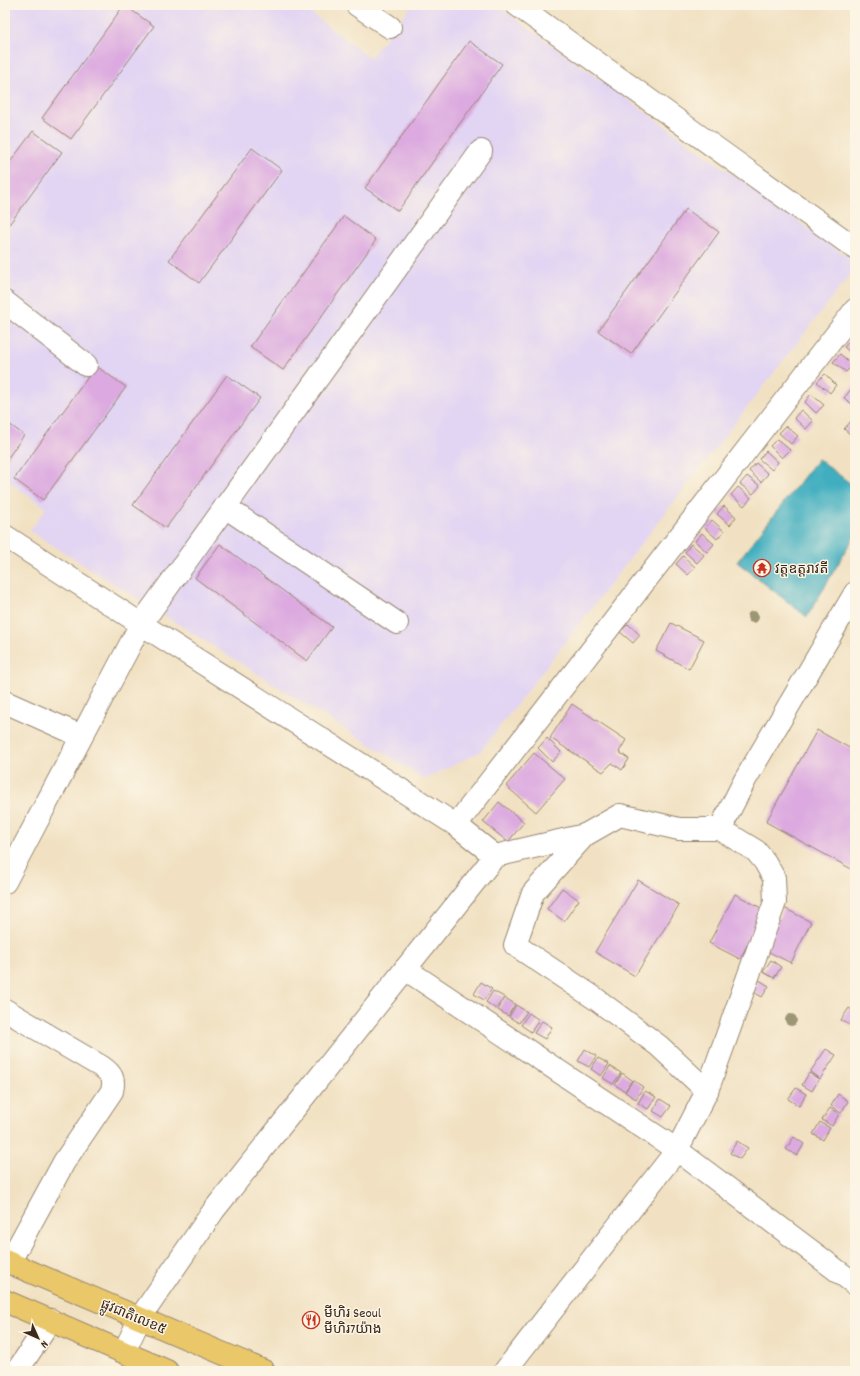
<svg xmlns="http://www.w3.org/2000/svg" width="860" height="1376" font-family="Dekko,'Noto Sans Khmer',sans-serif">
  <rect width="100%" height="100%" fill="#fcf5e5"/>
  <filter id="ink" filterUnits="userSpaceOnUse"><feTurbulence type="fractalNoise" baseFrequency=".025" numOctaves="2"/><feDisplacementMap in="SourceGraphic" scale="8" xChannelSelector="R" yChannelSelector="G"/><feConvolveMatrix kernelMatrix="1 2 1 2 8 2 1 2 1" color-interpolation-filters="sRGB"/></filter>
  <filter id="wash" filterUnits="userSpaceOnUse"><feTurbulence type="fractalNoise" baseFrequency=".012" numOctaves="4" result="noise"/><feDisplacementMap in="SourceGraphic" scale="16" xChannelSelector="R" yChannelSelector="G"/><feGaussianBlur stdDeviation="0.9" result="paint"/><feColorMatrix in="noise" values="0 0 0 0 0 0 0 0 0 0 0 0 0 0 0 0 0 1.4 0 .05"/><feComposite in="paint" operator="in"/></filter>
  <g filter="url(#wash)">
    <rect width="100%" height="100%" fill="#f1e1c2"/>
    <!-- built -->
    <path fill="#e2d4f3" d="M 5,5 L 300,5 L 370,58 L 412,5 L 496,5 L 855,262 L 855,268 L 480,752 L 425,779 L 30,531 L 46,508 L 5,479 Z"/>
    <!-- water -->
    <path fill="#41aebf" stroke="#3e6c6e" d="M 818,459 L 855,487 L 855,535 L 807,617 L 737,562 Z"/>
    <g id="blocks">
      <!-- building -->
      <g fill="#dcaae0">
        <path d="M 124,5 L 154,26 L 71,139 L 42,118 Z"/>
        <path d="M 469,41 L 502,64 L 398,211 L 365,188 Z"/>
        <path d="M 33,131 L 62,152 L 5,230 L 5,169 Z"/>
        <path d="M 252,148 L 282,170 L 199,283 L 169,260 Z"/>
        <path d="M 686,209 L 719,232 L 631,354 L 598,331 Z"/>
        <path d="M 344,216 L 376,240 L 283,370 L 250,347 Z"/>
        <path d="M 851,339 L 855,343 L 855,357 L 844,347 Z"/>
        <path d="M 840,354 L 853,365 L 846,372 L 833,362 Z"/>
        <path d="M 96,366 L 126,387 L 43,500 L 14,479 Z"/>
        <path d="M 825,374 L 836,385 L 830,393 L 817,382 Z"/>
        <path d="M 227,375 L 260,398 L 166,528 L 133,505 Z"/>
        <path d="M 855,384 L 855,406 L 844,398 Z"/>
        <path d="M 811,394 L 824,405 L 816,413 L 805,402 Z"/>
        <path d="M 801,410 L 813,421 L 806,429 L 794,418 Z"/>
        <path d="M 855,417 L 855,438 L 844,429 Z"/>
        <path d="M 5,421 L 24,435 L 5,462 Z"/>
        <path d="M 786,426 L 798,436 L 791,444 L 779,433 Z"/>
        <path d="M 777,439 L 790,450 L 782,458 L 770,446 Z"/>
        <path d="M 766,451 L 778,462 L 772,470 L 759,459 Z"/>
        <path d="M 756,463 L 768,474 L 761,482 L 749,471 Z"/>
        <path d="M 747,476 L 760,486 L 753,494 L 740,484 Z"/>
        <path d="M 738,487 L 751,498 L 744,506 L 731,495 Z"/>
        <path d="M 724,506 L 736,517 L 730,525 L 717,514 Z"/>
        <path d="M 712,520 L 724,531 L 717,539 L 705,528 Z"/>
        <path d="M 702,533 L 714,544 L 707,552 L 695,541 Z"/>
        <path d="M 220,544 L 332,627 L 307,661 L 195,578 Z"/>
        <path d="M 691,544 L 704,555 L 697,563 L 685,552 Z"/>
        <path d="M 683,556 L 695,567 L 688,575 L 676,564 Z"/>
        <path d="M 671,623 L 704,640 L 689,669 L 656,651 Z"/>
        <path d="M 628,624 L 640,635 L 633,643 L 620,632 Z"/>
        <path d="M 572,704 L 626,740 L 619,752 L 629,759 L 622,770 L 612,763 L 603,772 L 550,738 Z"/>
        <path d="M 817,730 L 855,751 L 855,871 L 766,822 Z"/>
        <path d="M 547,738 L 561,752 L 552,762 L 538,748 Z"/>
        <path d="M 534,753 L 565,779 L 536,812 L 506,786 Z"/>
        <path d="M 499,802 L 524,822 L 508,842 L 483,822 Z"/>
        <path d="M 638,880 L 679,905 L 635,976 L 595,952 Z"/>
        <path d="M 562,888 L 579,900 L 564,921 L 547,909 Z"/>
        <path d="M 735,894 L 765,910 L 740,959 L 709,943 Z"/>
        <path d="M 784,908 L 811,922 L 791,963 L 763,949 Z"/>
        <path d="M 771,960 L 781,967 L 774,978 L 763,972 Z"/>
        <path d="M 759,980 L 769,986 L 762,997 L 752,991 Z"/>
        <path d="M 481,982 L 492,989 L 484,1000 L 474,994 Z"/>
        <path d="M 493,991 L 504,997 L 496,1009 L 486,1002 Z"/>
        <path d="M 505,998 L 515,1004 L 508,1016 L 498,1010 Z"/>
        <path d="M 516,1005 L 527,1012 L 519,1023 L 509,1017 Z"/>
        <path d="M 849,1008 L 855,1012 L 855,1021 L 852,1026 L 841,1020 Z"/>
        <path d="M 529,1013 L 539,1020 L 531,1032 L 521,1025 Z"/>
        <path d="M 542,1021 L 552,1027 L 545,1039 L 534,1033 Z"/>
        <path d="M 585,1049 L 596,1056 L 589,1067 L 578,1061 Z"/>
        <path d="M 826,1049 L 836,1055 L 820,1079 L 810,1072 Z"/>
        <path d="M 598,1058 L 609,1064 L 601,1076 L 591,1069 Z"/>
        <path d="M 610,1066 L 621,1073 L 613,1084 L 603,1078 Z"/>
        <path d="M 622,1073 L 632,1080 L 625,1091 L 615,1085 Z"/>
        <path d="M 809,1073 L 819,1079 L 812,1091 L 802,1085 Z"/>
        <path d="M 633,1080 L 643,1087 L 636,1099 L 625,1092 Z"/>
        <path d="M 796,1088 L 806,1094 L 799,1106 L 788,1099 Z"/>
        <path d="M 645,1091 L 656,1097 L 648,1109 L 638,1103 Z"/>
        <path d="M 838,1094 L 848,1101 L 841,1113 L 831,1106 Z"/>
        <path d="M 660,1099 L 671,1106 L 663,1117 L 653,1111 Z"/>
        <path d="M 830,1108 L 839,1114 L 832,1126 L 822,1120 Z"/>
        <path d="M 820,1122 L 830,1128 L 823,1140 L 813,1134 Z"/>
        <path d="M 794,1137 L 804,1144 L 797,1156 L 786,1149 Z"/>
        <path d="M 737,1141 L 748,1148 L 740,1159 L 730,1153 Z"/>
      </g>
    </g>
  </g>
  <g filter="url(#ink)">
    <use href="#blocks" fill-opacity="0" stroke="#968670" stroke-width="1"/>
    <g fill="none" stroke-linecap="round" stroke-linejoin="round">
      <defs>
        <g id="minor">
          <path d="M 357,5 L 390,27"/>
          <path d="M 517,5 L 855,248"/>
          <path d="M 5,302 L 86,365"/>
          <path d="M 225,507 L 397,623"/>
          <path d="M 5,536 L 141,624 L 456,825 L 495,856"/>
          <path d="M 5,702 L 81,736"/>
          <path d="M 456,825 L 855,310"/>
          <path d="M 5,882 L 141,624 L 481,151"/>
          <path d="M 405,969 L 677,1150 L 855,1284"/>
          <path d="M 5,1010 L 102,1067 C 112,1074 115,1079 112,1091 L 64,1162 L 9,1263"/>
          <path d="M 707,1091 L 659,1046 L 596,999 L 515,945 L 533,893 L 585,835 L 620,815 L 679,829 L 720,829 L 745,780 L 855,593"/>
          <path d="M 124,1352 L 140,1318 L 214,1210 L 495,856 L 585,835"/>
          <path d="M 17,1371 L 51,1320"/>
          <path d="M 505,1371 L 677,1150 L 707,1091 L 775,902 L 774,878 L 765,862 L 756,851 L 720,829"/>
        </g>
        <g id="highway">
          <path d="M 5,1261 L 264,1371"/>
          <path d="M 5,1301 L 167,1371"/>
        </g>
      </defs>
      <!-- minor casing -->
      <use href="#minor" stroke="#968670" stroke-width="24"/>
      <!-- highway casing -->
      <use href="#highway" stroke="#968670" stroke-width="24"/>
      <!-- minor -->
      <use href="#minor" stroke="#fff" stroke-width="22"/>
      <!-- highway -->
      <use href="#highway" stroke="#eac769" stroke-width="22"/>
    </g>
    <!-- trees -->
    <g fill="#9d9675">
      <circle cx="753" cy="617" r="6"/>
      <circle cx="791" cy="1020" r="6"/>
    </g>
  </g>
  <!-- icons -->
  <defs>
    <symbol id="temple-ring" viewBox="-11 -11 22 22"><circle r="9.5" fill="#fcf5e5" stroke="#c8321e" stroke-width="1.5"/><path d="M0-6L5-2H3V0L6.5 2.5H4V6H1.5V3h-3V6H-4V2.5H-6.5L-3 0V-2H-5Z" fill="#c8321e"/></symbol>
    <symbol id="restaurant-ring" viewBox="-11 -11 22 22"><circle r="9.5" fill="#fcf5e5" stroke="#c8321e" stroke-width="1.5"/><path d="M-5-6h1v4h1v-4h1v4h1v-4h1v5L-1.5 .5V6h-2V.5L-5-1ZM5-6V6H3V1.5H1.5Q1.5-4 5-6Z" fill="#c8321e"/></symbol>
  </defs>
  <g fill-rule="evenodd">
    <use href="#temple-ring" x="752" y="558" width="20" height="20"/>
    <use href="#restaurant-ring" x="301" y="1310" width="20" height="20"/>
  </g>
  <g text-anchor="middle" stroke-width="3" stroke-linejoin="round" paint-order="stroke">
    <!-- poi labels -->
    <g font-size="14" fill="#3b2a1e" stroke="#fcf5e5" text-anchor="start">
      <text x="775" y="573">វត្តឧត្តរាវតី</text>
      <text x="324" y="1317">មីហិរ Seoul<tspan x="324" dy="16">មីហិរ7យ៉ាង</tspan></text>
    </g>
    <!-- street labels -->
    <g font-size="14" fill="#3b2a1e" stroke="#fcf5e5">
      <text transform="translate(134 1316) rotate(23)" y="5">ផ្លូវជាតិលេខ៥</text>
    </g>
  </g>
  <!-- margin -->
  <rect width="860" height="1376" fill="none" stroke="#fcf5e5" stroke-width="20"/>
  <!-- north arrow -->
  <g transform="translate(38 1338) rotate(135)" stroke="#fcf5e5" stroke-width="3" paint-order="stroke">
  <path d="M0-3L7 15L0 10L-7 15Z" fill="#3b2a1e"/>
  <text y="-6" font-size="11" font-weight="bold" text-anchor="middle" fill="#3b2a1e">N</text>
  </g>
</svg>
